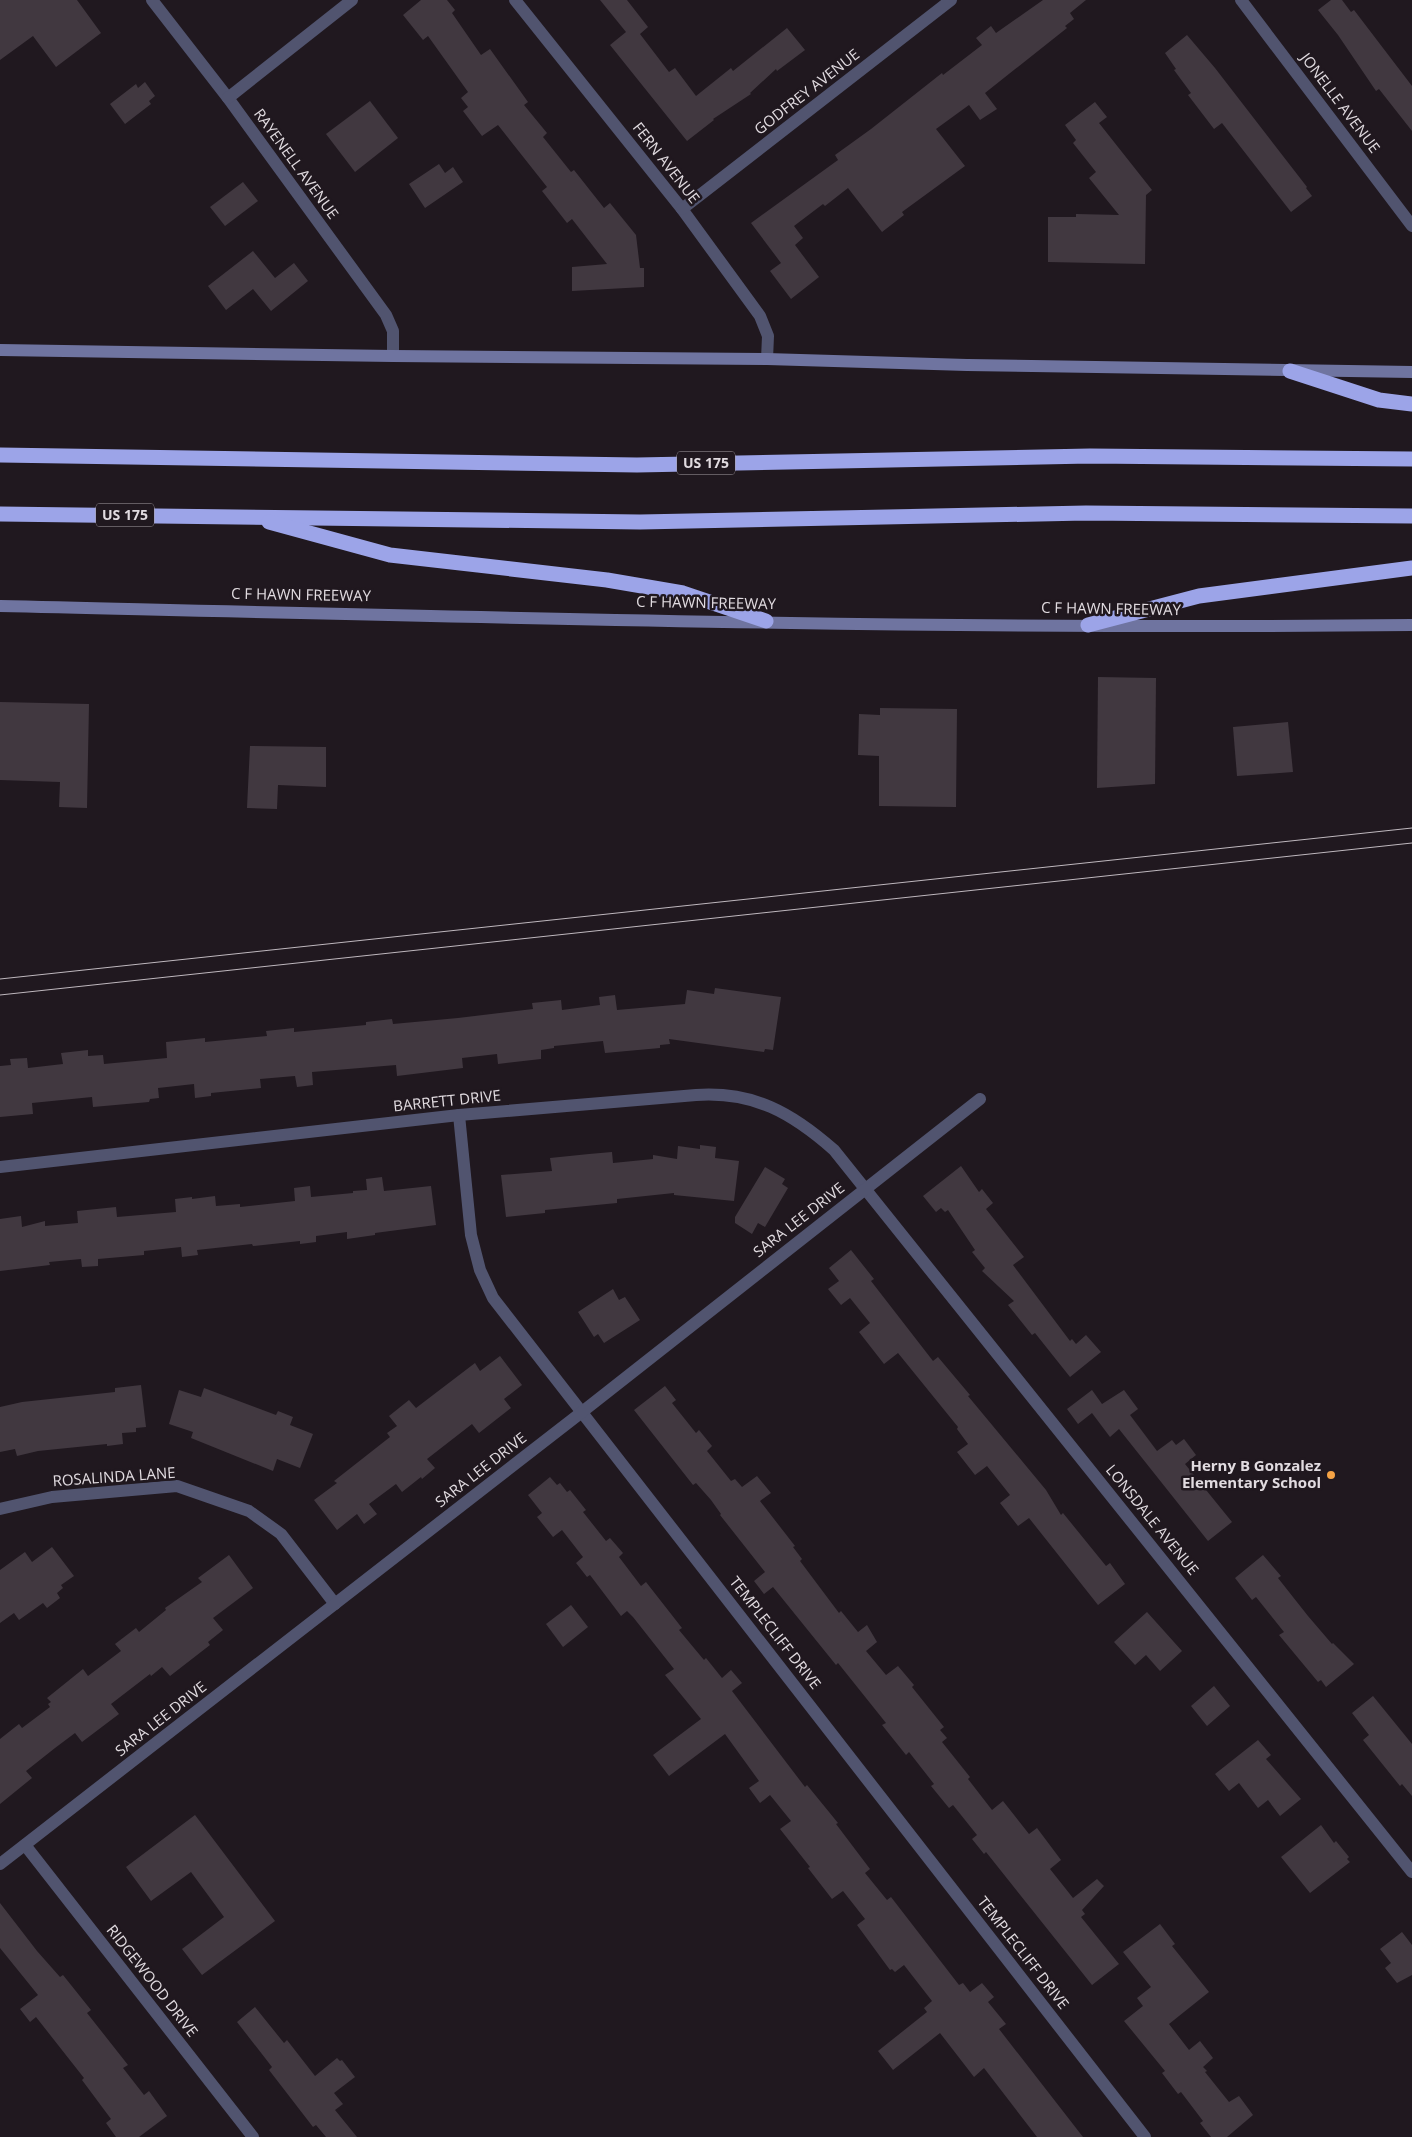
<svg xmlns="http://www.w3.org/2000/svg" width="1412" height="2137" font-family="'Open Sans',sans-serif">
  <rect width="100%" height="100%" fill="#20181f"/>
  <!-- building -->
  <g fill="#413840">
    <path d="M 0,0 L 77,0 L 101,33 L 56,67 L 33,36 L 0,60 Z"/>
    <path d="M 421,0 L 447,0 L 455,10 L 452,13 L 481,55 L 490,49 L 528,102 L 524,105 L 547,133 L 543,137 L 571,172 L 574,170 L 604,208 L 610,203 L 636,235 L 640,268 L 644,268 L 644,287 L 572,291 L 572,267 L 607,264 L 572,219 L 567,223 L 542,191 L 547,187 L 498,125 L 482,136 L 463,111 L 468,107 L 461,98 L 468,92 L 428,36 L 423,40 L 403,15 Z"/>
    <path d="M 600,0 L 627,0 L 648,27 L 640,34 L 669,72 L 675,68 L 696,96 L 731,68 L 733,71 L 787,28 L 805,50 L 777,71 L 776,69 L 750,93 L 751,94 L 713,119 L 714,120 L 687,141 L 610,45 L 626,32 Z"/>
    <path d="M 1043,0 L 1086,0 L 1070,13 L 1074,19 L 1065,26 L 1067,28 L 985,93 L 997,109 L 980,120 L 969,105 L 936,129 L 965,166 L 902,212 L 904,215 L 882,232 L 848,188 L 825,206 L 823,204 L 794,226 L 803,238 L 795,245 L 819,277 L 791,299 L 770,271 L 781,263 L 751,223 L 838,160 L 835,155 L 871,129 L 942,73 L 943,75 L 982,45 L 976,38 L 991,26 L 996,33 Z"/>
    <path d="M 1331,0 L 1342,0 L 1351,12 L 1354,10 L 1412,86 L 1412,131 L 1379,89 L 1376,91 L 1338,35 L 1318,10 Z"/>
    <path d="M 1187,35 L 1215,68 L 1307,187 L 1306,188 L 1312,196 L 1291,212 L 1222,123 L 1214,129 L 1188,95 L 1191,93 L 1174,70 L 1176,69 L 1165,53 Z"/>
    <path d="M 145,82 L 155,96 L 149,101 L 151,104 L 125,124 L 110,104 L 136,84 L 138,88 Z"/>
    <path d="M 370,101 L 398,138 L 355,172 L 326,134 Z"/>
    <path d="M 1095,102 L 1107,117 L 1099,123 L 1152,190 L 1146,195 L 1145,264 L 1048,262 L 1048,217 L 1076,217 L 1076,214 L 1119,215 L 1089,178 L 1096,172 L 1073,143 L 1076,140 L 1065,125 Z"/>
    <path d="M 439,164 L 445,173 L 453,167 L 463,182 L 425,208 L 409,184 Z"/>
    <path d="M 243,182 L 258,201 L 225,226 L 210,207 Z"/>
    <path d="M 253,251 L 275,278 L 294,263 L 308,281 L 271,311 L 253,289 L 226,310 L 208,286 Z"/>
    <path d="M 1098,677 L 1156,678 L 1155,784 L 1097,788 Z"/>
    <path d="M 0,702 L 89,704 L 87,808 L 59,807 L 60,782 L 0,780 Z"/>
    <path d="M 880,708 L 957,709 L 956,807 L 879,806 L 879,756 L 858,755 L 859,714 L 880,715 Z"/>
    <path d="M 1288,722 L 1293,772 L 1237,776 L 1233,727 Z"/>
    <path d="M 250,746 L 326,747 L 326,787 L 278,785 L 277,809 L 247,808 Z"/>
    <path d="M 715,988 L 781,997 L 773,1050 L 765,1049 L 764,1052 L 669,1039 L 670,1044 L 660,1045 L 660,1048 L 605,1053 L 603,1041 L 554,1046 L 554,1048 L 541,1050 L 541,1059 L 498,1064 L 497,1054 L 462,1058 L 463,1068 L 397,1076 L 396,1065 L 312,1072 L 313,1085 L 297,1087 L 295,1076 L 260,1079 L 261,1088 L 211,1093 L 211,1096 L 195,1098 L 194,1084 L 158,1088 L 159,1098 L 150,1099 L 149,1102 L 93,1107 L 92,1097 L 32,1103 L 33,1114 L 0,1117 L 0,1066 L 11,1065 L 10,1059 L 27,1058 L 28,1068 L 63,1064 L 61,1053 L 88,1050 L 88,1056 L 103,1055 L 104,1064 L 167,1058 L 166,1042 L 205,1038 L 205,1042 L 267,1036 L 266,1031 L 294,1028 L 294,1032 L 366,1025 L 366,1022 L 392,1019 L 393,1024 L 458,1018 L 533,1009 L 532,1003 L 561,1000 L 562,1010 L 600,1005 L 599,997 L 615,995 L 617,1010 L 685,1004 L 687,990 L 714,994 Z"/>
    <path d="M 700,1145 L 716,1147 L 715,1158 L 739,1161 L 734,1201 L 674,1195 L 674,1193 L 617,1199 L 617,1203 L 545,1210 L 545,1213 L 506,1217 L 501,1175 L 552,1171 L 550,1158 L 589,1154 L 612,1152 L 613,1163 L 653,1159 L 653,1155 L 677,1159 L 678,1146 L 700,1149 Z"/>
    <path d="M 961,1166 L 979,1192 L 982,1189 L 993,1203 L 986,1209 L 1024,1257 L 1013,1265 L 1070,1341 L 1072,1339 L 1076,1344 L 1086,1335 L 1101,1352 L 1070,1377 L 1035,1333 L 1032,1335 L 1008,1305 L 1014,1301 L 982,1271 L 985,1268 L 972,1252 L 975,1250 L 948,1210 L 945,1212 L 941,1208 L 936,1212 L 923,1196 Z"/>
    <path d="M 765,1167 L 785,1179 L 782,1184 L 788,1188 L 765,1227 L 758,1223 L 752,1234 L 735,1223 L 735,1217 Z"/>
    <path d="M 382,1177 L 384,1191 L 431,1186 L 436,1225 L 375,1233 L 375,1235 L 347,1239 L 347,1232 L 316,1236 L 316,1242 L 300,1244 L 300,1241 L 253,1246 L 252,1244 L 197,1250 L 198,1255 L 182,1257 L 181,1247 L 144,1251 L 144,1255 L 98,1259 L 98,1266 L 82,1267 L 81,1259 L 49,1262 L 50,1265 L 0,1271 L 0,1219 L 21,1216 L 22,1227 L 45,1221 L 45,1226 L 78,1223 L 77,1211 L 116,1207 L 117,1217 L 176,1212 L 175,1199 L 192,1197 L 192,1199 L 215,1196 L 216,1206 L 240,1204 L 240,1207 L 295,1201 L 294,1188 L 310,1186 L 311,1197 L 353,1193 L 353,1191 L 367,1190 L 366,1179 Z"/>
    <path d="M 851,1250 L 874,1279 L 871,1281 L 933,1361 L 938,1357 L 970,1395 L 968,1396 L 1046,1490 L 1061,1515 L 1063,1513 L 1106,1566 L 1110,1563 L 1125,1584 L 1098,1605 L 1029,1518 L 1018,1526 L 1000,1503 L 1010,1495 L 987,1466 L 975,1475 L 957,1452 L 968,1444 L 957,1429 L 958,1427 L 898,1353 L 884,1364 L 859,1332 L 870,1323 L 850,1298 L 841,1305 L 828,1289 L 839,1281 L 829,1268 Z"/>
    <path d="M 613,1289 L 619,1300 L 625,1297 L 640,1320 L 604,1343 L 598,1334 L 594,1337 L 578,1312 Z"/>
    <path d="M 500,1356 L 522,1385 L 504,1399 L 511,1408 L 479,1433 L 472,1424 L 427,1459 L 435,1468 L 422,1479 L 421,1477 L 402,1492 L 396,1484 L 369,1504 L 377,1514 L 364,1524 L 357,1514 L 337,1530 L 314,1500 L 337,1483 L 334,1481 L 390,1437 L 387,1433 L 397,1426 L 389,1416 L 409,1400 L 416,1408 L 475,1363 L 480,1371 Z"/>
    <path d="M 141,1385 L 146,1427 L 136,1428 L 136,1432 L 122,1433 L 123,1444 L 107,1446 L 107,1444 L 38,1451 L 17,1456 L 15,1449 L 0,1452 L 0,1407 L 22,1402 L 115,1392 L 115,1388 Z"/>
    <path d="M 665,1386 L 676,1400 L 672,1403 L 696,1433 L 699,1430 L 712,1446 L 707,1451 L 731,1481 L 735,1479 L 742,1487 L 757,1476 L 771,1493 L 760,1501 L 795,1546 L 793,1547 L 802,1559 L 800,1561 L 839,1613 L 841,1611 L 858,1632 L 867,1625 L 877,1642 L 866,1651 L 886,1675 L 898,1666 L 914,1685 L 912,1687 L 944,1727 L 940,1730 L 947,1738 L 942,1742 L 970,1777 L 968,1779 L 992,1810 L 1003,1801 L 1029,1834 L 1037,1828 L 1061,1860 L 1050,1869 L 1073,1898 L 1097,1879 L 1104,1886 L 1082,1910 L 1085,1914 L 1081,1917 L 1119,1964 L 1092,1985 L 986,1852 L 984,1854 L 972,1839 L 977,1835 L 953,1805 L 949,1808 L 931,1786 L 934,1784 L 909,1752 L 906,1755 L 882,1725 L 886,1723 L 838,1663 L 836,1665 L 773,1587 L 764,1594 L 754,1581 L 765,1572 L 720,1515 L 721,1514 L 711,1500 L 696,1483 L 693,1485 L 634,1410 Z"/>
    <path d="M 204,1388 L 276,1415 L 278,1411 L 293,1417 L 290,1425 L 313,1434 L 300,1468 L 277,1459 L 273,1471 L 191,1438 L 193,1432 L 169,1424 L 179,1390 L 201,1397 Z"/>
    <path d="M 1092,1390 L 1102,1404 L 1124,1390 L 1138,1409 L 1130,1415 L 1157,1451 L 1172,1440 L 1176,1445 L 1184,1439 L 1196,1455 L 1185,1464 L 1232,1522 L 1208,1541 L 1119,1429 L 1110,1437 L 1092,1413 L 1078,1424 L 1067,1409 Z"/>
    <path d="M 550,1477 L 557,1485 L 560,1483 L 567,1492 L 570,1490 L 586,1510 L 583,1512 L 606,1541 L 610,1538 L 623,1553 L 619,1557 L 641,1586 L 646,1582 L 682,1628 L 679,1630 L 704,1660 L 706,1658 L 722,1678 L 731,1670 L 742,1683 L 732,1691 L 805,1787 L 807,1785 L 838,1823 L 836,1824 L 870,1869 L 865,1873 L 887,1900 L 891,1897 L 959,1985 L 963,1983 L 970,1992 L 982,1983 L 994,1997 L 988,2002 L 1006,2024 L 999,2029 L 1083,2137 L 1037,2137 L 984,2068 L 974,2077 L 940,2033 L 893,2070 L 878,2051 L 927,2012 L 924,2008 L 932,2001 L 904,1965 L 895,1972 L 892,1969 L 890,1970 L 857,1925 L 865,1919 L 843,1891 L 832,1899 L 808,1868 L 810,1867 L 780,1829 L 791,1821 L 770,1795 L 760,1803 L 749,1788 L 759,1781 L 725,1734 L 669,1776 L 653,1755 L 701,1719 L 665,1675 L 674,1669 L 633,1617 L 627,1611 L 621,1616 L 590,1575 L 587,1577 L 576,1563 L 583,1557 L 562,1530 L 553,1537 L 537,1517 L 542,1513 L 528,1495 Z"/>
    <path d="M 52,1547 L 74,1576 L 61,1585 L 63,1588 L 57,1593 L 60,1598 L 47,1608 L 43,1603 L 19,1620 L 14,1613 L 0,1623 L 0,1570 L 25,1552 L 32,1562 Z"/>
    <path d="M 229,1555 L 253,1588 L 213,1618 L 223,1630 L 208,1642 L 210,1645 L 170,1676 L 162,1667 L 151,1676 L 150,1674 L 111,1704 L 119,1714 L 82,1742 L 75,1733 L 55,1748 L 26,1771 L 32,1778 L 0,1804 L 0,1739 L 19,1724 L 22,1728 L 50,1707 L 48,1704 L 51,1702 L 47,1698 L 83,1669 L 88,1676 L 121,1651 L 115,1644 L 136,1628 L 139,1632 L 166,1610 L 165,1608 L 202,1582 L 198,1578 Z"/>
    <path d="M 1263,1555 L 1281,1576 L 1278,1578 L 1308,1616 L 1332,1644 L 1333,1643 L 1354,1664 L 1326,1687 L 1321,1680 L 1318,1682 L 1279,1635 L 1284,1632 L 1256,1597 L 1252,1600 L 1235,1578 Z"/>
    <path d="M 571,1605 L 588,1627 L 563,1647 L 546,1624 Z"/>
    <path d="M 1147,1612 L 1182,1651 L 1160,1671 L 1146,1655 L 1135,1665 L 1114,1642 Z"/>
    <path d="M 1214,1686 L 1230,1706 L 1207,1726 L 1191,1706 Z"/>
    <path d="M 1373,1696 L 1412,1744 L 1412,1796 L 1402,1784 L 1400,1786 L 1363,1740 L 1369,1735 L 1352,1713 Z"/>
    <path d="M 1258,1740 L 1271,1755 L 1266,1759 L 1301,1799 L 1280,1816 L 1268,1800 L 1258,1808 L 1239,1783 L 1229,1791 L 1215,1774 Z"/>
    <path d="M 195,1815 L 275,1921 L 202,1975 L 182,1949 L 224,1917 L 191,1872 L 151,1901 L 126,1867 Z"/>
    <path d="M 1321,1825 L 1334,1843 L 1336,1841 L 1349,1857 L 1347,1859 L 1350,1862 L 1310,1893 L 1281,1857 Z"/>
    <path d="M 0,1903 L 37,1951 L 60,1977 L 63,1975 L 91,2010 L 87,2013 L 128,2065 L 123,2068 L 144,2095 L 149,2091 L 167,2116 L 139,2137 L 116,2137 L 106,2123 L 111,2119 L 82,2080 L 84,2078 L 36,2017 L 30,2022 L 20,2009 L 38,1995 L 0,1948 Z"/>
    <path d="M 1160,1924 L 1175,1944 L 1172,1946 L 1209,1992 L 1169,2024 L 1189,2050 L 1200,2041 L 1213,2058 L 1203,2067 L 1207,2071 L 1205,2072 L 1229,2102 L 1239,2096 L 1253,2115 L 1227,2137 L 1211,2137 L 1200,2123 L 1203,2121 L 1181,2092 L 1178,2094 L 1162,2073 L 1165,2071 L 1124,2021 L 1143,2006 L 1137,1998 L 1151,1987 L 1123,1952 Z"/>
    <path d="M 1402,1932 L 1412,1945 L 1412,1975 L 1397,1983 L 1385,1968 L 1391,1963 L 1380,1949 Z"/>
    <path d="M 255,2007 L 284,2043 L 287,2040 L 315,2076 L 337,2058 L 340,2061 L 342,2060 L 355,2077 L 334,2093 L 343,2104 L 335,2110 L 357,2137 L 326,2137 L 316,2125 L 313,2127 L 269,2070 L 272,2067 L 237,2022 Z"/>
  </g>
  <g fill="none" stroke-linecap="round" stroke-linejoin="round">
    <!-- street -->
    <g stroke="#51546f" stroke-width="12">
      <path d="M 152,0 L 228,98 L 386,315 L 393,331 L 393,356"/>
      <path d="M 515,0 L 682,209 L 760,316 L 768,336 L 767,359"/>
      <path d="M 1241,0 L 1412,226"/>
      <path d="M 228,98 L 352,0"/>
      <path d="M 682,209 L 951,0"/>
      <path d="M 459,1115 L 471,1235 L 480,1270 L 493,1298 L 1145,2137"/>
      <path d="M 0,1167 L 459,1115 L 696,1095 C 754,1091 792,1113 834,1150 L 1412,1872"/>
      <path d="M 0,1509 L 52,1497 L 177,1486 L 249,1511 L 281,1534 L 335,1604"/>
      <path d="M 25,1845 L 253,2137"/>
      <path d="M 0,1864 L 582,1412 L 980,1099"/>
    </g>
    <!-- secondary -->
    <g stroke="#6f74a0" stroke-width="12">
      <path d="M 0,350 L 393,356 L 767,359 L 967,365 L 1412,372"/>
      <path d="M 0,606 C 470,617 941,630 1412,625"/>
    </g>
    <!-- highway -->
    <g stroke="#9ca4e8" stroke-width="15">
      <path d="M 1290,371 L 1379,400 L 1412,404"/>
      <path d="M 0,455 L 637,465 L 1090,456 L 1412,459"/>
      <path d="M 0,514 L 640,522 L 1086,513 L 1412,516"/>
      <path d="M 269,522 L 390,555 L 607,580 L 683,593 L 766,621"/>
      <path d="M 1088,625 L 1199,596 L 1412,568"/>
    </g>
    <!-- tram -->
    <g stroke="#bfb8be" stroke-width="1">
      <path d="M 0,979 L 1412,828"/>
      <path d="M 0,995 L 1412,843"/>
    </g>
  </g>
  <!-- markers -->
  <circle fill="#f5a345" stroke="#20181f" stroke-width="2" cx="1331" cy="1475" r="5"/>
  <g text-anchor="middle" stroke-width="5" stroke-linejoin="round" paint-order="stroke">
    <!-- shield labels -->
    <g fill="#20181f" stroke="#a7a0a6" stroke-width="1">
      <rect x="677" y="451.5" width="58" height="23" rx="4"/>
      <rect x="96" y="503.5" width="58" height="23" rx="4"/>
    </g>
    <g font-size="14" font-weight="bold" fill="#e1dbe0">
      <text x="706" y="468">US 175</text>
      <text x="125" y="520">US 175</text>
    </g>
    <!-- street labels -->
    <g font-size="15" fill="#e1dbe0" stroke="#20181f">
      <text transform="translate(807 92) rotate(-38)" y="5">GODFREY AVENUE</text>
      <text transform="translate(1340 103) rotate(53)" y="5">JONELLE AVENUE</text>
      <text transform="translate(666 163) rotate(52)" y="5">FERN AVENUE</text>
      <text transform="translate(296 164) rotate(54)" y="5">RAYENELL AVENUE</text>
      <text transform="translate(301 595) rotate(1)" y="5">C F HAWN FREEWAY</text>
      <text transform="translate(706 603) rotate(1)" y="5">C F HAWN FREEWAY</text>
      <text transform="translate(1111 609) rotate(1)" y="5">C F HAWN FREEWAY</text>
      <text transform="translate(447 1101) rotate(-6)" y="5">BARRETT DRIVE</text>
      <text transform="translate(799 1220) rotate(-38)" y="5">SARA LEE DRIVE</text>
      <text transform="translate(481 1470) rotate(-38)" y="5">SARA LEE DRIVE</text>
      <text transform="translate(114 1477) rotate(-4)" y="5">ROSALINDA LANE</text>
      <text transform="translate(1152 1520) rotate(51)" y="5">LONSDALE AVENUE</text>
      <text transform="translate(775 1633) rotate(52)" y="5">TEMPLECLIFF DRIVE</text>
      <text transform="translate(161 1719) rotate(-38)" y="5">SARA LEE DRIVE</text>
      <text transform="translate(1023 1953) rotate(52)" y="5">TEMPLECLIFF DRIVE</text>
      <text transform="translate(152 1981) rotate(52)" y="5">RIDGEWOOD DRIVE</text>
    </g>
    <!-- poi labels -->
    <g font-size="15" font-weight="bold" fill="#e1dbe0" stroke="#20181f" text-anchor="end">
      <text x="1321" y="1471">Herny B Gonzalez<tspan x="1321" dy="17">Elementary School</tspan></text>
    </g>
  </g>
</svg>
